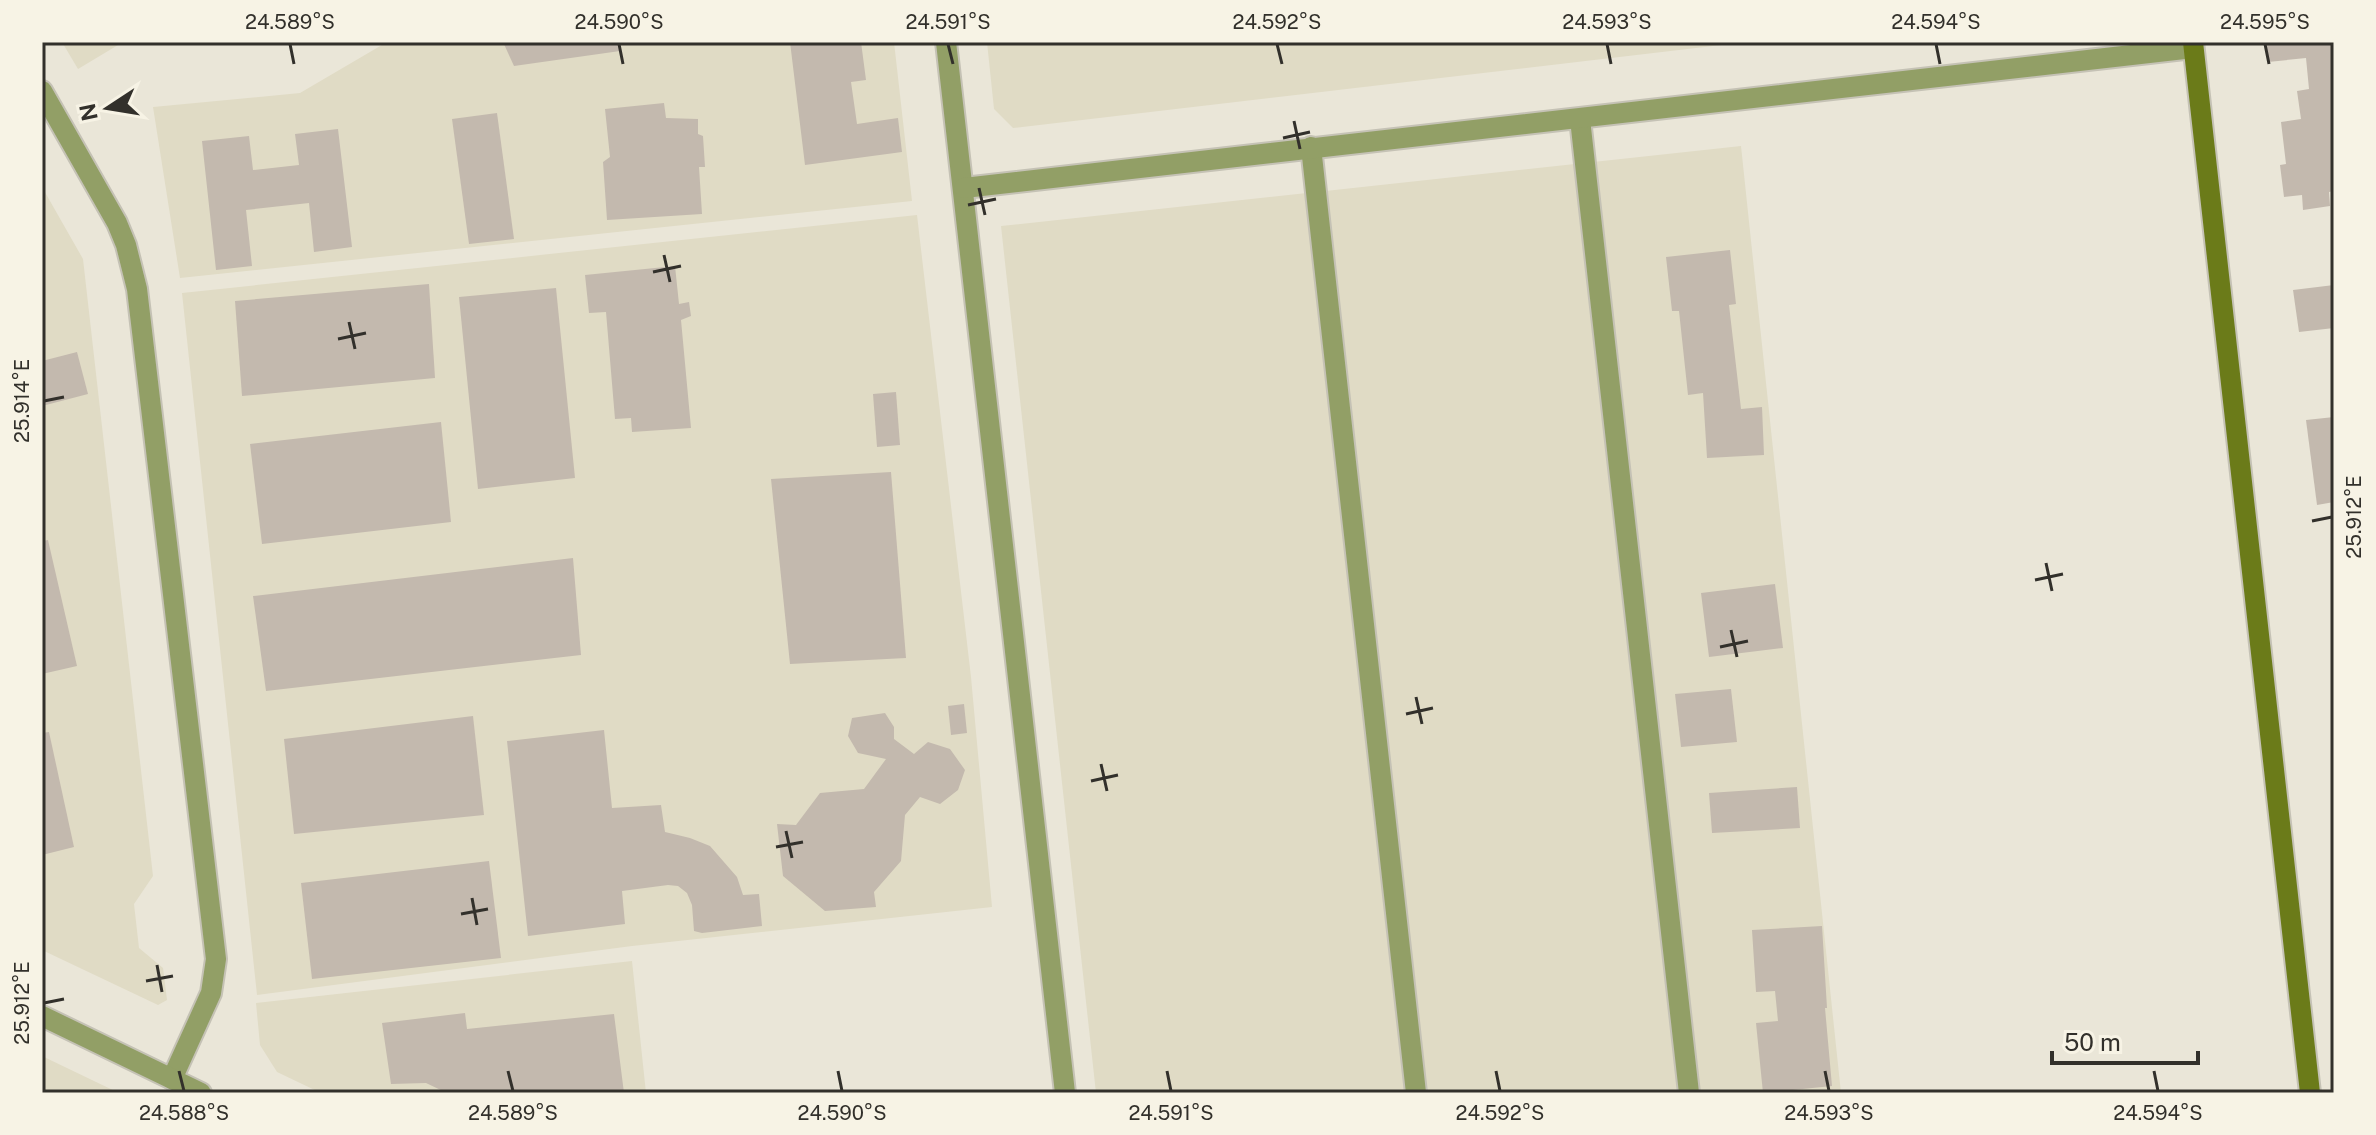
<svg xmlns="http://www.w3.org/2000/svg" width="2376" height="1135" font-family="'Public Sans',sans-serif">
  <rect width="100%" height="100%" fill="#eae6d8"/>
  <!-- built -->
  <g fill="#e0dbc5">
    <path d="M 62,42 L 123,42 L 78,69 Z"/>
    <path d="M 387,42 L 894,42 L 912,201 L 180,278 L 153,107 L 300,93 Z"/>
    <path d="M 987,42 L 1747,42 L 1013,128 L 994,109 Z"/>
    <path d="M 1741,146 L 1841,1093 L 1096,1093 L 1001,226 Z"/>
    <path d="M 42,187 L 83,259 L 153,876 L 134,904 L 139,948 L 163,968 L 167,1000 L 158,1005 L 42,950 Z"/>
    <path d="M 917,215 L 971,677 L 992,907 L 632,946 L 257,995 L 182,293 Z"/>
    <path d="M 632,961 L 646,1093 L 321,1093 L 277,1072 L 260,1045 L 256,1003 Z"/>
    <path d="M 42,1056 L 119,1093 L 42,1093 Z"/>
  </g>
  <!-- building -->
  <g fill="#c3b9ae">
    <path d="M 503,42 L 619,42 L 620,51 L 514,66 Z"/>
    <path d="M 790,42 L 861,42 L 866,80 L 851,82 L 857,124 L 898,118 L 902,152 L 805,165 Z"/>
    <path d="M 2266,42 L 2334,42 L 2334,191 L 2329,192 L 2330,206 L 2303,210 L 2302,195 L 2284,197 L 2280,165 L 2286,164 L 2281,122 L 2301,119 L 2297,91 L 2309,89 L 2306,58 L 2268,62 Z"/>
    <path d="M 664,103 L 666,118 L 698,119 L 698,134 L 703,136 L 705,167 L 699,167 L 702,214 L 607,220 L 603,162 L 610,157 L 605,109 Z"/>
    <path d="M 497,113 L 514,239 L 469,244 L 452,119 Z"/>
    <path d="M 338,129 L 352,247 L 314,252 L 309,203 L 246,210 L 252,266 L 216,270 L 202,141 L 249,136 L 253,170 L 299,165 L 295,134 Z"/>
    <path d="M 1730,250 L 1736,304 L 1729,305 L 1741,409 L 1762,407 L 1764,455 L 1707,458 L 1703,393 L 1688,395 L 1679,311 L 1672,311 L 1666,257 Z"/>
    <path d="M 675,266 L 679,304 L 689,302 L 691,316 L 681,320 L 691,428 L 632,432 L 631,418 L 615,419 L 606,312 L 589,313 L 585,275 Z"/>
    <path d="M 429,284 L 435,378 L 242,396 L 235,301 Z"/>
    <path d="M 2334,285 L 2334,328 L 2299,332 L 2293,290 Z"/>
    <path d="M 556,288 L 575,478 L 478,489 L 459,297 Z"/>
    <path d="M 77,352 L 88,394 L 42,406 L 42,361 Z"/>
    <path d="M 896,392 L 900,445 L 877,447 L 873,394 Z"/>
    <path d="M 2334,417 L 2334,502 L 2317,505 L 2306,420 Z"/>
    <path d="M 441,422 L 451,522 L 262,544 L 250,444 Z"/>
    <path d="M 891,472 L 906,658 L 790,664 L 771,479 Z"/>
    <path d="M 48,540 L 77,666 L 42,674 L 42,541 Z"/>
    <path d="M 573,558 L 581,655 L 266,691 L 253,596 Z"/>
    <path d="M 1775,584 L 1783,648 L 1709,657 L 1701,593 Z"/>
    <path d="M 1731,689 L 1737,742 L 1681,747 L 1675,694 Z"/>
    <path d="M 964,704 L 967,733 L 951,735 L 948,706 Z"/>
    <path d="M 885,713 L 894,727 L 894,739 L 914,754 L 928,742 L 950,749 L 965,770 L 958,790 L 940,804 L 920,797 L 905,815 L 901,861 L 874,892 L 876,907 L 825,911 L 783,876 L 777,824 L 796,825 L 820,793 L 864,789 L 886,759 L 858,753 L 848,736 L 852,718 Z"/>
    <path d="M 473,716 L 484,815 L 294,834 L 284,739 Z"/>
    <path d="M 604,730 L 612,808 L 661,805 L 665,832 L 690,838 L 710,846 L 737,877 L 743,895 L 759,894 L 762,926 L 702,933 L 694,931 L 692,905 L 687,893 L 678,886 L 668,885 L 622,891 L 625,924 L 528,936 L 507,741 Z"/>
    <path d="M 49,732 L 74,847 L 42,855 L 42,733 Z"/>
    <path d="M 1797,787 L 1800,828 L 1712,833 L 1709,793 Z"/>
    <path d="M 489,861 L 501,958 L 312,979 L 301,883 Z"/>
    <path d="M 1822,926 L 1827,1008 L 1825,1008 L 1832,1086 L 1763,1093 L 1756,1023 L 1778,1021 L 1775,991 L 1756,992 L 1752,930 Z"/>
    <path d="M 465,1013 L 467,1029 L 614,1014 L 624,1093 L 447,1093 L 426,1083 L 391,1084 L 382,1023 Z"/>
  </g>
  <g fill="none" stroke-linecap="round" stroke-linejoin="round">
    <defs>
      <g id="street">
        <path d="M 946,42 L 1065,1093"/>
        <path d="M 42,91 L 117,223 L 126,245 L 137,289 L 216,959 L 211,993 L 172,1079"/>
        <path d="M 1580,119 L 1689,1093"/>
        <path d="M 1311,147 L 1416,1093"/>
        <path d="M 964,188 L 2193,48"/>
        <path d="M 42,1016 L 201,1093"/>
      </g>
      <path id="secondary" d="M 2193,42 L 2310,1093"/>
    </defs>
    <!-- street casing -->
    <use href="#street" stroke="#c5c2b5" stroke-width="24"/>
    <!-- secondary casing -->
    <use href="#secondary" stroke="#c5c2b5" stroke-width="24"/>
    <!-- street -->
    <use href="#street" stroke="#929f66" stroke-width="20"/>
    <!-- secondary -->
    <use href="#secondary" stroke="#6b7b19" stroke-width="20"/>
  </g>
  <!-- ticks -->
  <path fill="none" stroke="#32302b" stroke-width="3" d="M 290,44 L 294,64M 619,44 L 623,64M 948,44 L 953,64M 1277,44 L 1282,64M 1607,44 L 1611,64M 1936,44 L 1940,64M 2265,44 L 2269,64M 1294,121 L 1300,149M 1283,138 L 1310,132M 979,188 L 985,215M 968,205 L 996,199M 664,255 L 670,282M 653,272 L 681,266M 349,322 L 355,349M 338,339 L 366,333M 44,401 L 64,397M 2312,521 L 2332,517M 2046,563 L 2052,591M 2035,580 L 2063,574M 1731,630 L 1737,657M 1720,647 L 1748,641M 1416,697 L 1422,724M 1406,714 L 1433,708M 1101,764 L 1107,791M 1091,781 L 1118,775M 786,831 L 792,858M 776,847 L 803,842M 472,898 L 477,925M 461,914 L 488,909M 157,965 L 162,992M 146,981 L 173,976M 44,1003 L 64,999M 179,1071 L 184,1091M 508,1071 L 513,1091M 838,1071 L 842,1091M 1167,1071 L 1171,1091M 1496,1071 L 1500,1091M 1825,1071 L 1829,1091M 2154,1071 L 2158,1091"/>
  <!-- border -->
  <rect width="2376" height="1135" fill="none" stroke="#f7f3e5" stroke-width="88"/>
  <!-- north arrow -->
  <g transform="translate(108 108) rotate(258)" stroke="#f7f3e5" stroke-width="6" paint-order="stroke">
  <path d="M0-6L14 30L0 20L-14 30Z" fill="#32302b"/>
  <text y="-12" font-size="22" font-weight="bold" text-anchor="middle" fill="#32302b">N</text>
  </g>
  <!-- scale -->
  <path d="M2052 1051v12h146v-12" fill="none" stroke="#32302b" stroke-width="4"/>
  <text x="2064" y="1051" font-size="24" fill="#32302b" stroke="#f7f3e5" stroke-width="6" paint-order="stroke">50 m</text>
  <rect x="44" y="44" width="2288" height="1047" fill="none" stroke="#32302b" stroke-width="3"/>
  <g font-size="20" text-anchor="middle" fill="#32302b">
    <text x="290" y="29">24.589°S</text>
    <text x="619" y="29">24.590°S</text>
    <text x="948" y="29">24.591°S</text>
    <text x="1277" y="29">24.592°S</text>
    <text x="1607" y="29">24.593°S</text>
    <text x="1936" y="29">24.594°S</text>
    <text x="2265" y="29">24.595°S</text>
    <text transform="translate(22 401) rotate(-90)" y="7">25.914°E</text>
    <text transform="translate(2354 517) rotate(-90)" y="7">25.912°E</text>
    <text transform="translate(22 1003) rotate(-90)" y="7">25.912°E</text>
    <text x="184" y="1120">24.588°S</text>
    <text x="513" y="1120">24.589°S</text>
    <text x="842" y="1120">24.590°S</text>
    <text x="1171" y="1120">24.591°S</text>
    <text x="1500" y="1120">24.592°S</text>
    <text x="1829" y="1120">24.593°S</text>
    <text x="2158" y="1120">24.594°S</text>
  </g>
</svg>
